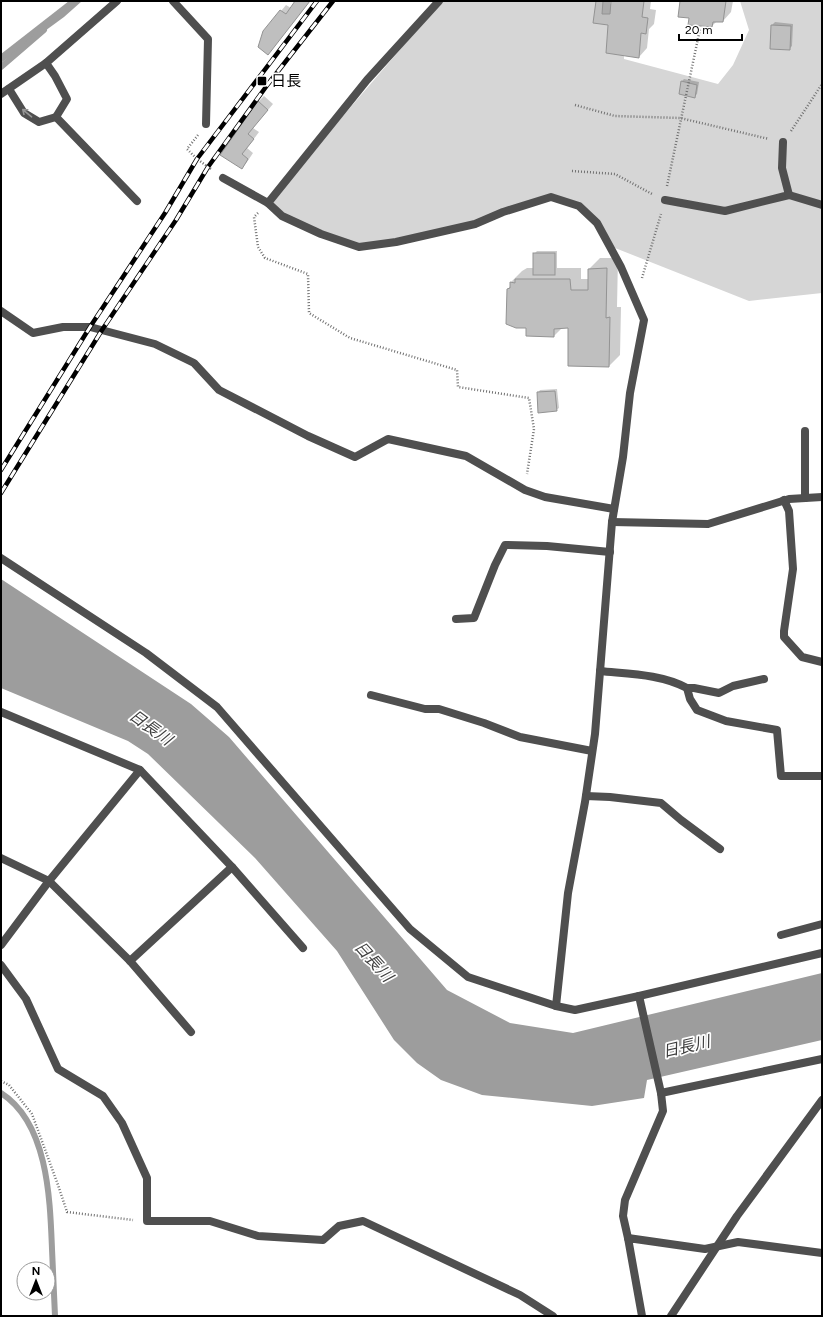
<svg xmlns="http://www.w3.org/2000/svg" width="823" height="1317" font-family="Figtree,'Noto Sans JP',sans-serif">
  <rect width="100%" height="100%" fill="#fff"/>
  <!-- green -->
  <path fill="#d6d6d6" d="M 442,1 L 622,1 L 624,59 L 718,84 L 733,65 L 749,30 L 740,1 L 822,1 L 822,293 L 749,301 L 610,246 L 579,206 L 551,197 L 475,224 L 359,247 L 321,234 L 268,203 Z"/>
  <!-- water -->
  <g fill="#9d9d9d">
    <path d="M 69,1 L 82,1 L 64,17 L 1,63 L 1,54 Z"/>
    <path d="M 1,579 L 191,704 L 229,737 L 447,990 L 510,1023 L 573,1033 L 822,973 L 822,1040 L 647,1080 L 644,1098 L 592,1106 L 482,1095 L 441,1080 L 417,1063 L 394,1040 L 337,951 L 255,858 L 148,754 L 128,741 L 1,688 Z"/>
  </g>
  <!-- shadow -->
  <g fill="#0003">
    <path d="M 296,1 L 310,1 L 273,48 L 281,11 L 286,5 L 291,8 Z"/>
    <path d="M 597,1 L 610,1 L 610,4 L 612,4 L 612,1 L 651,1 L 650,9 L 656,10 L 654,24 L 649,29 L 647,48 L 639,57 L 609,24 L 594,22 Z"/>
    <path d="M 681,1 L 733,1 L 731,12 L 723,21 L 717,21 L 712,26 L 691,17 Z"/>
    <path d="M 775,22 L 793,24 L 792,46 L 789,49 L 771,48 L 772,25 Z"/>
    <path d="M 684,79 L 699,82 L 697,94 L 694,97 L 682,81 Z"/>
    <path d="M 264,96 L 273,104 L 253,128 L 259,132 L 247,148 L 253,153 L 247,162 L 242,168 L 221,154 L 258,102 Z"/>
    <path d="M 537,251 L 557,251 L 557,268 L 581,268 L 581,279 L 589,279 L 589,269 L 600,258 L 618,258 L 617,307 L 621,307 L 620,355 L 609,366 L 569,327 L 562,328 L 554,336 L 527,327 L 508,289 L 511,285 L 511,282 L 522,271 L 527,268 L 534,268 L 534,254 Z"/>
    <path d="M 557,389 L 559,408 L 556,410 L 538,393 L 540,390 Z"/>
  </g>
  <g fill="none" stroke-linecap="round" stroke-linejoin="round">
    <!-- stream -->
    <g stroke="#9d9d9d" stroke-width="6">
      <path d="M 1,67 L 44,30"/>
      <path d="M 1,1093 C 48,1123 50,1199 52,1249 C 53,1271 54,1294 55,1316"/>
    </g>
  </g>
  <!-- building -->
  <g fill="#bfbfbf" stroke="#939393">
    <path d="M 295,1 L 310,1 L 268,55 L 258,47 L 263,31 L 280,10 L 286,14 Z"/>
    <path d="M 596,1 L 603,1 L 602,14 L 610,14 L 611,1 L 644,1 L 642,17 L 648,18 L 646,34 L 641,33 L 639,58 L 606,53 L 608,25 L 593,23 Z"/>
    <path d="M 680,1 L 726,1 L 723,22 L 713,22 L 712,27 L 688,25 L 689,18 L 678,17 Z"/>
    <path d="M 771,25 L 791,26 L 790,50 L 770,49 Z"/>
    <path d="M 681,81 L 697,85 L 695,98 L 679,94 Z"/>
    <path d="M 258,101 L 268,110 L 248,134 L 254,139 L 242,154 L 248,159 L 242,169 L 220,155 Z"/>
    <rect x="533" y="253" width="22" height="22"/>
    <path d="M 607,268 L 606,318 L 610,317 L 609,367 L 568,366 L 568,328 L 554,329 L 554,337 L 526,336 L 526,328 L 516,328 L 506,324 L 507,289 L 510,288 L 510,282 L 515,283 L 515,279 L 570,279 L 571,290 L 588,290 L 588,269 Z"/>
    <path d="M 555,391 L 557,411 L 538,413 L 537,392 Z"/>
  </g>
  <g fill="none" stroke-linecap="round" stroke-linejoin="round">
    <!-- path -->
    <g stroke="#717171" stroke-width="2.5" stroke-dasharray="1 2" stroke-linecap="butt">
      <path d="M 575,105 L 615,116 L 680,118 L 769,139"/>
      <path d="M 791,131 L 822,84"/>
      <path d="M 198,135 L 187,149 L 197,159 L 211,169"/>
      <path d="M 572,171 L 615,174 L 652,194"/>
      <path d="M 667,186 L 700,29"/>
      <path d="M 258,213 L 254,217 L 258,247 L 265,258 L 308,274 L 309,313 L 350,338 L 457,370 L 458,387 L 529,398 L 534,429 L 527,474"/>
      <path d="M 642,278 L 661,214"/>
      <path d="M 1,1081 L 9,1085 L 32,1114 L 58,1185 L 67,1212 L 133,1220"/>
    </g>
    <!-- service -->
    <g stroke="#4f4f4f" stroke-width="8">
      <path d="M 9,89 L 24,113 L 39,122 L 56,117 L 67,99 L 55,76 L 46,63"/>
      <path d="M 56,117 L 137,201"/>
      <path d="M 665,200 L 725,211 L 789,195 L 782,168 L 783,142"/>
      <path d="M 805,431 L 805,498"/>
      <path d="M 784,500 L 789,511 L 793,569 L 784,631 L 784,637 L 802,657 L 822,662"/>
      <path d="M 456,619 L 474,618 L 495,565 L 505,545 L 547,546 L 610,552"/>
      <path d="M 600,671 C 629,674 661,674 687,688 L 690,699 L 697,710 L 726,721 L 777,730 L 781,776 L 822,776"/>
      <path d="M 687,688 L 694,688 L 719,693 L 733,686 L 764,679"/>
      <path d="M 371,695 L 425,709 L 439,709 L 484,723 L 520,737 L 592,751"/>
      <path d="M 586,796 L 610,797 L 661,803 L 681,820 L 720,849"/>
    </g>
    <!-- minor -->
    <g stroke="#4f4f4f" stroke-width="8">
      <path d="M 173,1 L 208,39 L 206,124"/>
      <path d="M 439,1 L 367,80 L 268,203 L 282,216 L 321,234 L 359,247 L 396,242 L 475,224 L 503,212 L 551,197 L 579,206 L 597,223 L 621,267 L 644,320 L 630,393 L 623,457 L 612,522 L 595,734 L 585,802 L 568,893 L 556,1006 L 575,1010 L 639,996 L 822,953"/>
      <path d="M 1,94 L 46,63 L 117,1"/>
      <path d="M 223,178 L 268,203"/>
      <path d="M 789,195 L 822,205"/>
      <path d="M 1,311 L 33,333 L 63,327 L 90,327 L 155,344 L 194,363 L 219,390 L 308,436 L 355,457 L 388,439 L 466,456 L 525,490 L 545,497 L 614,509"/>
      <path d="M 612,522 L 708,524 L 789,499 L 822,497"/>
      <path d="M 1,558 L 146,653 L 217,707 L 410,929 L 468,977 L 556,1006"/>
      <path d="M 1,712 L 140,770 L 232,867 L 303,948"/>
      <path d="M 1,858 L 49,881 L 130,961 L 191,1032"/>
      <path d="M 781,935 L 822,924"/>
      <path d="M 1,945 L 49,881 L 140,770"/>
      <path d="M 130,961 L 232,867"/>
      <path d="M 1,965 L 26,999 L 58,1069 L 103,1096 L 122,1123 L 147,1178 L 147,1221 L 210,1221 L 258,1236 L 323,1240 L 339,1226 L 363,1221 L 520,1295 L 553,1316"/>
      <path d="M 639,996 L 661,1093"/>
      <path d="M 628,1238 L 623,1216 L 625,1200 L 663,1111 L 661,1093 L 822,1059"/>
      <path d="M 642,1316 L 628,1238 L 705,1249 L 738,1242 L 822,1253"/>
      <path d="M 671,1316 L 737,1216 L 822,1100"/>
    </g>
    <defs>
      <g id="rail">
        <path d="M 1,470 L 90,327 L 165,213 L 197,159 L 317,1"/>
        <path d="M 1,493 L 102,330 L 176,220 L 208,167 L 268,84 L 333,1"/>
      </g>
    </defs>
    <!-- rail casing -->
    <use href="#rail" stroke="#000" stroke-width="4.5"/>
    <!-- rail -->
    <use href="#rail" stroke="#fff" stroke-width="3" stroke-dasharray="9" stroke-linecap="butt"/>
  </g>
  <!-- one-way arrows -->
  <defs><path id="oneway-shaft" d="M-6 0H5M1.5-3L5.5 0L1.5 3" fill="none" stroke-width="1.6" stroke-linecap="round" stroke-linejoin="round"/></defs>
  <use stroke="#959595" href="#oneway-shaft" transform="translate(27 113) rotate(-140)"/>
  <!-- markers -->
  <rect fill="#000" stroke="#fff" stroke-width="1.5" x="257" y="76" width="10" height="10" rx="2"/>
  <g text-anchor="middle" stroke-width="3.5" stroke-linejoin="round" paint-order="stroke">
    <!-- poi labels -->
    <g font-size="15" fill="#000" stroke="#fff" text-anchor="start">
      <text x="271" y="86">日長</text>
    </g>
    <!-- water labels -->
    <g font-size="16" font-style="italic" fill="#3e3e3e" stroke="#fff">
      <text transform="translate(151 727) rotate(36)" y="6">日長川</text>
      <text transform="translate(374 961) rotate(48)" y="6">日長川</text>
      <text transform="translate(686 1046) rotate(-13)" y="6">日長川</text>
    </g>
  </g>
  <!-- border -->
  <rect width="823" height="1317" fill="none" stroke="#000000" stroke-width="4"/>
  <!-- north arrow -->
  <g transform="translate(36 1281)"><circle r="19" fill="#ffffff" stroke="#999999"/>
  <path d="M0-3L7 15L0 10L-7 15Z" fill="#000000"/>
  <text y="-6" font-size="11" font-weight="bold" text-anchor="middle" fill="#000000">N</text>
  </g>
  <!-- scale -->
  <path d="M679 34v6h63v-6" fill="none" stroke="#000000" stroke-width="2"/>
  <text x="685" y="34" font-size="12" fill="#000000" stroke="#ffffff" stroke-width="3" paint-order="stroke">20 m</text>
</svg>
